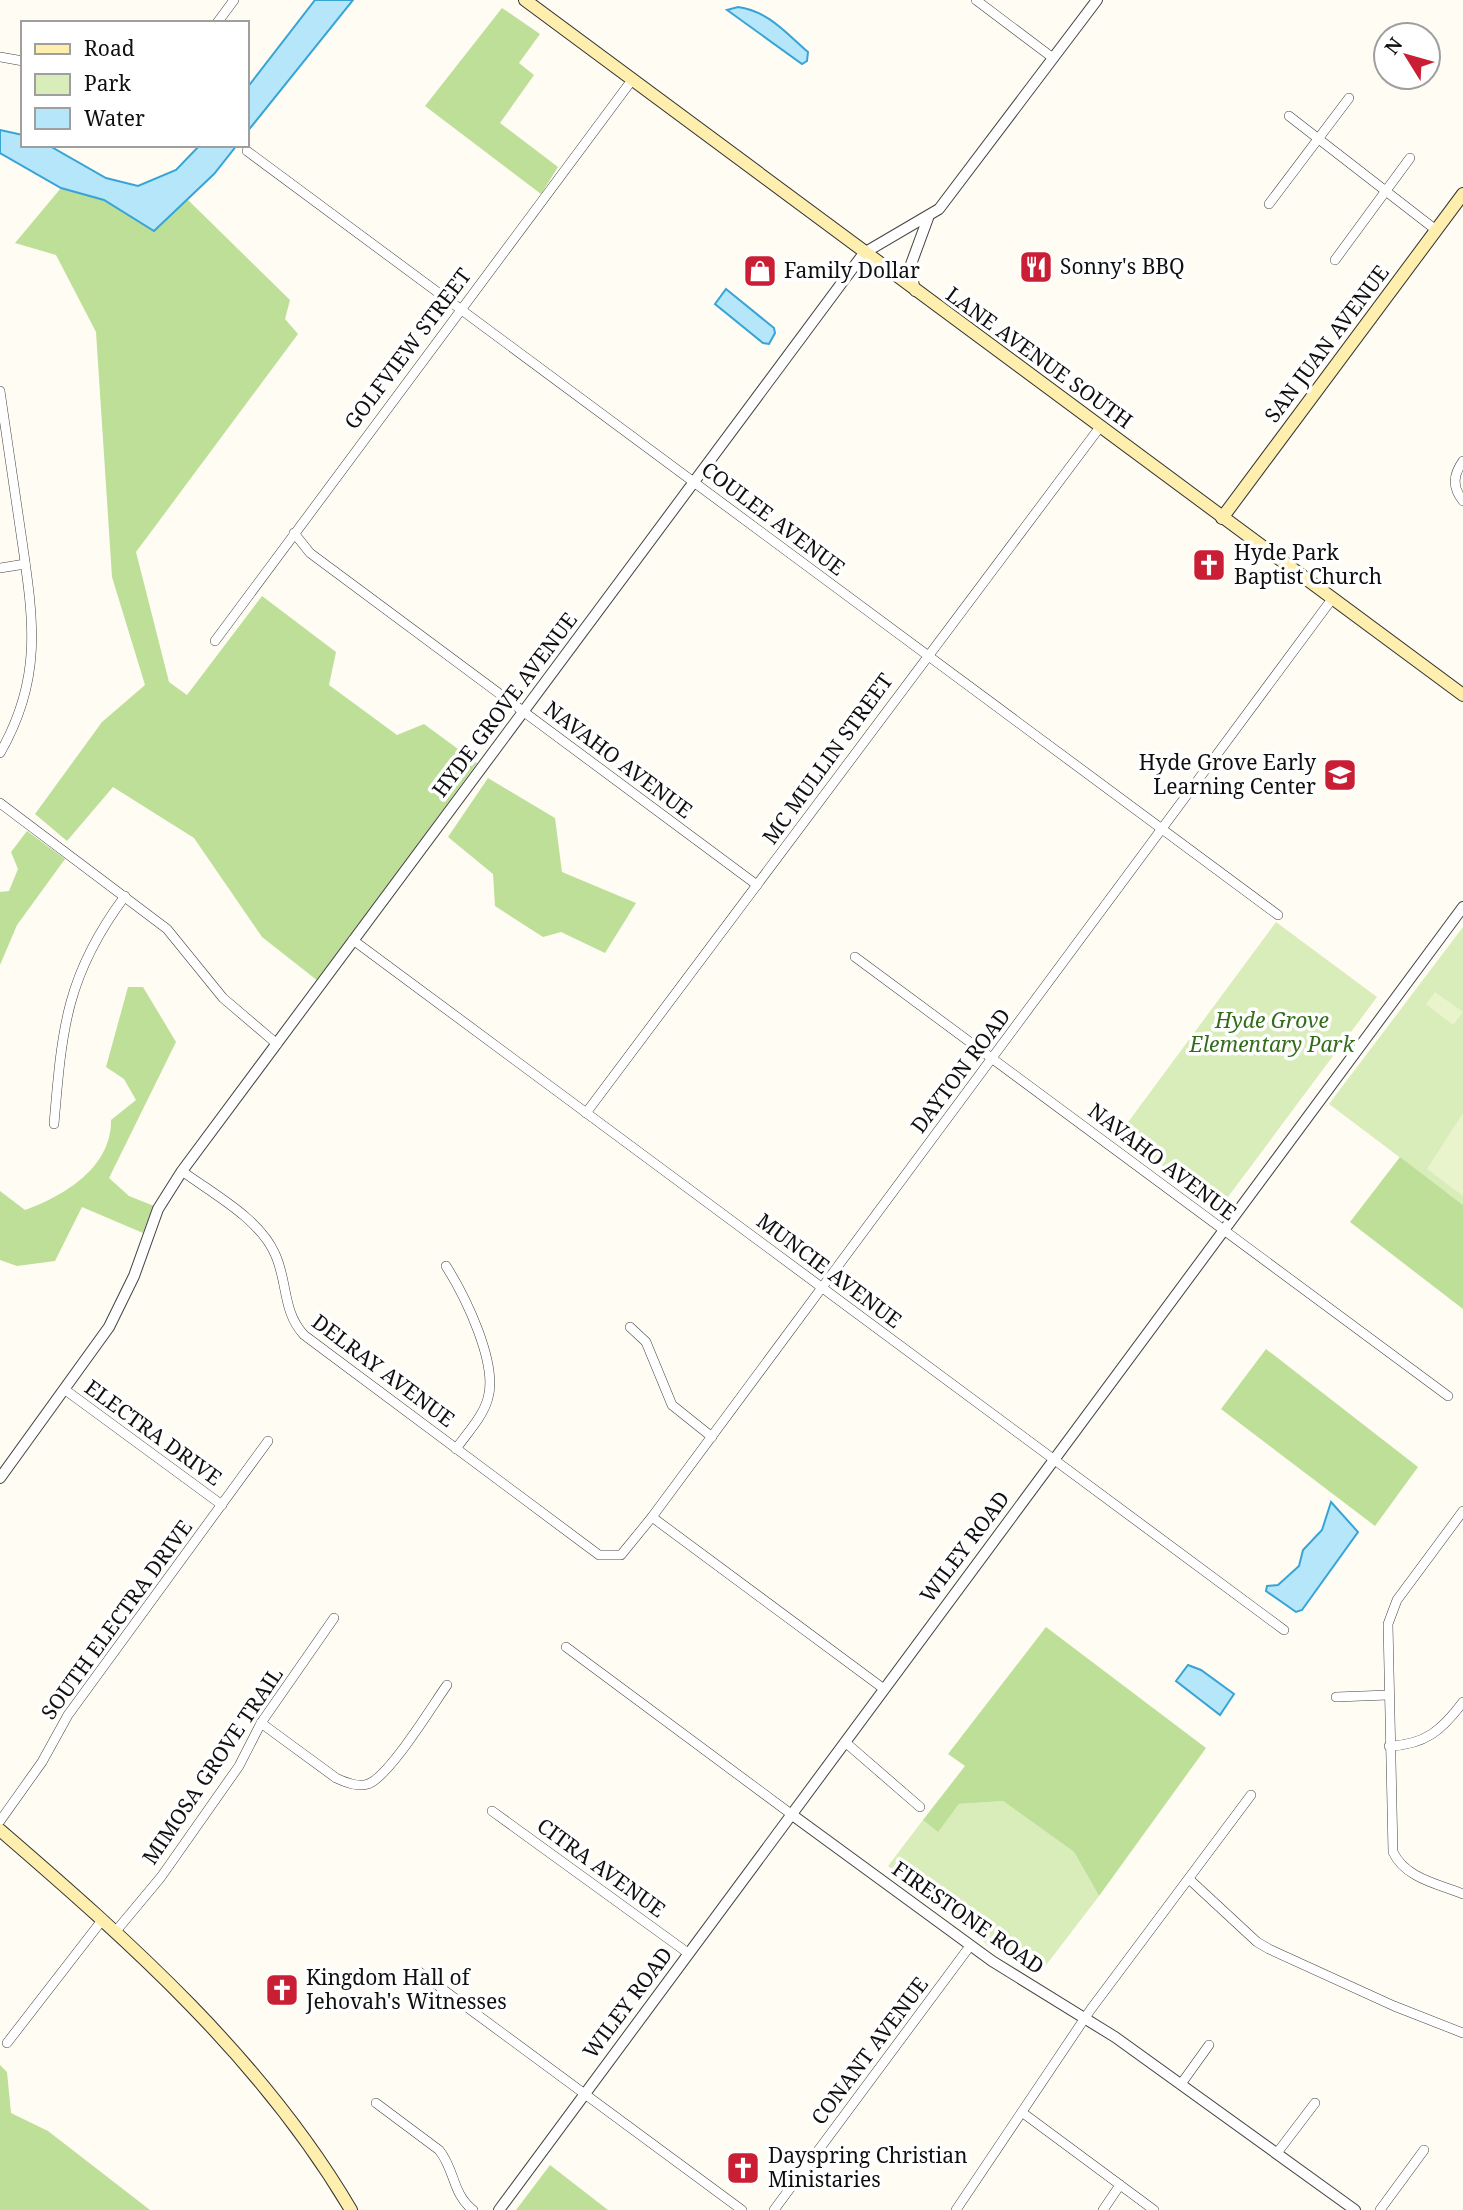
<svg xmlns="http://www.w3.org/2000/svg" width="1463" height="2210" font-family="'Noto Serif',serif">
  <rect width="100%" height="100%" fill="#fffcf4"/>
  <!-- green -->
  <g fill="#d9edba">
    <path d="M 1276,922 L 1377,997 L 1219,1209 L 1120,1133 Z"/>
    <path d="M 1463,927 L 1463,1205 L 1329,1104 Z"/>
    <path d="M 1003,1801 L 1074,1852 L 1099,1896 L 1040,1973 L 987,1945 L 971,1929 L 888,1866 L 923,1820 L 938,1831 L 959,1804 Z"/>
  </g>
  <!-- forest -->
  <g fill="#bedf98">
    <path d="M 502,8 L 540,34 L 519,63 L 534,75 L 500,123 L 558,167 L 541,194 L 425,106 Z"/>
    <path d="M 61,188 L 104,200 L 154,231 L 187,199 L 290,300 L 285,319 L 298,334 L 136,552 L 169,682 L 187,695 L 262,596 L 336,652 L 329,685 L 397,735 L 424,724 L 477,763 L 318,981 L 262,937 L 194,838 L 113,787 L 67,841 L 35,814 L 102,722 L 145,685 L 112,577 L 96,332 L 56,255 L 15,243 Z"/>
    <path d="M 488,778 L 555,818 L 562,872 L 636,903 L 605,953 L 561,932 L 543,937 L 495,906 L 493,874 L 448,837 Z"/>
    <path d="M 27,831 L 65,859 L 17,925 L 0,965 L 0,892 L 9,891 L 18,869 L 11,852 Z"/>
    <path d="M 128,987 L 143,987 L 176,1042 L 109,1178 L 129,1196 L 154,1206 L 143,1233 L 82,1207 L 55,1261 L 17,1266 L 0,1260 L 0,1191 L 25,1210 C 64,1196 112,1167 111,1120 L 136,1100 L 124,1079 L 106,1067 Z"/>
    <path d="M 1400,1157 L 1463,1205 L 1463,1309 L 1350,1222 Z"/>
    <path d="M 1266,1349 L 1418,1467 L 1375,1526 L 1221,1409 Z"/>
    <path d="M 1046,1627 L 1206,1748 L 1099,1896 L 1074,1852 L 1003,1801 L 959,1804 L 938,1832 L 923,1820 L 965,1766 L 948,1754 Z"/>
    <path d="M 0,2065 L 7,2072 L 11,2113 L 48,2131 L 150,2210 L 0,2210 Z"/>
    <path d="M 550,2165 L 608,2210 L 516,2210 Z"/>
  </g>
  <!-- pitch -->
  <g fill="#e9f3cc">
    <path d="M 1435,992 L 1463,1012 L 1453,1025 L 1426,1004 Z"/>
    <path d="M 1463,1113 L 1463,1196 L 1427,1169 Z"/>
  </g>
  <!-- water -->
  <g fill="#b5e6fa" stroke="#37a4d5" stroke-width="2">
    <path d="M 315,0 L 353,0 L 247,132 L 247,88 Z"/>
    <path d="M 738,7 C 768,11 786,33 808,52 L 807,61 L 802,64 L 727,10 Z"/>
    <path d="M 0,130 L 23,135 L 23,145 L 48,145 L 106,178 L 138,186 L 176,170 L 200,145 L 237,145 L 214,174 L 154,231 L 104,200 L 61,188 L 0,153 Z"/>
    <path d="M 726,289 L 774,328 L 775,333 L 769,344 L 763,343 L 715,304 Z"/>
    <path d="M 1331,1502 L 1358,1532 L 1302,1610 L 1296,1612 L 1266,1591 L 1267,1586 L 1278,1585 L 1299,1566 L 1303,1550 L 1322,1530 Z"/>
    <path d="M 1188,1665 L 1201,1670 L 1234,1694 L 1220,1715 L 1176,1681 Z"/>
  </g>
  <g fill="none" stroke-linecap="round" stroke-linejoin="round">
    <defs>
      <g id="minor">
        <path d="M 976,0 L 1053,58"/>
        <path d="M 217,23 L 234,0"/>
        <path d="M 0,57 L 23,61"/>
        <path d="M 1289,116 L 1436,230"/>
        <path d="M 247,151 L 1278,915"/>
        <path d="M 1269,204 L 1349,98"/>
        <path d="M 1335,260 L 1410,158"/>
        <path d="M 0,391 C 7,439 14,487 21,534 C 33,617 44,677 0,753"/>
        <path d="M 1463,461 C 1453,475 1452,487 1463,501"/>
        <path d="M 294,533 L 310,553 L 757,885"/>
        <path d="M 0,568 L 25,564"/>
        <path d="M 215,641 L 632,80"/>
        <path d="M 0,803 L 167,929 L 223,998 L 277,1044"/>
        <path d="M 353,940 L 1284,1630"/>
        <path d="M 855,957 L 1448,1396"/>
        <path d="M 586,1113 L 1100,427"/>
        <path d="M 54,1124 C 62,1029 66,975 125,896"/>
        <path d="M 182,1171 C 213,1194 259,1218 275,1254 C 288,1282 282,1311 304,1335 L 599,1555 L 621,1555 L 652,1517 L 1332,599"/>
        <path d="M 446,1266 C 465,1296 498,1363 488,1398 C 483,1417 467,1433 456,1449"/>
        <path d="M 630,1327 L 646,1342 L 672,1405 L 712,1437"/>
        <path d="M 64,1389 L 222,1505"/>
        <path d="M 1463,1511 L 1397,1600 L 1388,1624 L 1393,1852 C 1405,1878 1438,1884 1463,1894"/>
        <path d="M 652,1517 L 884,1689"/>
        <path d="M 566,1647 L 791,1814"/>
        <path d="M 1336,1697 L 1388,1695"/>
        <path d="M 261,1723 L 336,1778 C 347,1783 357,1787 368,1784 C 389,1777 432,1706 447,1685"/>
        <path d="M 845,1742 L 920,1807"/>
        <path d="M 1389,1746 C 1425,1745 1442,1730 1463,1702"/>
        <path d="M 492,1811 L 688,1953"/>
        <path d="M 0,1821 L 42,1762 L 68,1715 L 268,1441"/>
        <path d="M 1189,1879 L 1257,1942 L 1269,1949 L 1394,2006 L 1463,2033"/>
        <path d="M 116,1931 L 161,1877 L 239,1766 L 261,1723 L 334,1618"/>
        <path d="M 418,1971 L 742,2210"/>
        <path d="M 7,2043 L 103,1919"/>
        <path d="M 1181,2084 L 1209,2045"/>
        <path d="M 376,2103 L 439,2150 C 455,2169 452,2194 473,2210"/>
        <path d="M 1023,2113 L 1154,2210"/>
        <path d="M 1277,2153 L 1315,2103"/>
        <path d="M 774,2210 L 970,1946"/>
        <path d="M 956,2210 L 1091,2009 L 1251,1795"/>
        <path d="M 1103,2210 L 1120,2185"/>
        <path d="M 1380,2210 L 1424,2150"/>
      </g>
      <g id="tertiary">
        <path d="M 915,291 L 910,267 L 928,218"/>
        <path d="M 0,1478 L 109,1327 L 134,1276 L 158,1209 L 182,1171 L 864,253 L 939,209 L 1097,0"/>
        <path d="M 791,1814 L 992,1961 L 1115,2037 L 1355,2210"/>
        <path d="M 499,2210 L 1463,907"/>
      </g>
      <g id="secondary">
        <path d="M 525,0 L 1463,695"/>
        <path d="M 1222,518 L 1463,194"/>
        <path d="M 0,1830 C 131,1943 262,2059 351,2210"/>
      </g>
    </defs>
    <!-- minor casing -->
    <use href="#minor" stroke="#434343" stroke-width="10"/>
    <!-- tertiary casing -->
    <use href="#tertiary" stroke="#434343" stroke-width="12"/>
    <!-- secondary casing -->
    <use href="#secondary" stroke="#323232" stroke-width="14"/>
    <!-- minor -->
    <use href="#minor" stroke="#fff" stroke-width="9"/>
    <!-- tertiary -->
    <use href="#tertiary" stroke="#fff" stroke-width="10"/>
    <!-- secondary -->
    <use href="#secondary" stroke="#ffefaf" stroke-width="12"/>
  </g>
  <!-- icons -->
  <defs>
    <symbol id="restaurant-square" viewBox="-11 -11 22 22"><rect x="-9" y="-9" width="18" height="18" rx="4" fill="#ca1e35" stroke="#fff"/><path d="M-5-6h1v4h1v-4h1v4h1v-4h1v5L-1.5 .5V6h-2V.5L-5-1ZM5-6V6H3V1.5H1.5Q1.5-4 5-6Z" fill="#fff"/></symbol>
    <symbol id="shop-square" viewBox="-11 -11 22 22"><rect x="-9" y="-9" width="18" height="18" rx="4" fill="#ca1e35" stroke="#fff"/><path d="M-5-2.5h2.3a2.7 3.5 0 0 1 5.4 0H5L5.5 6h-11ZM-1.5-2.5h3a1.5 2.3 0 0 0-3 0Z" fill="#fff"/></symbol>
    <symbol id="church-square" viewBox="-11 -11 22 22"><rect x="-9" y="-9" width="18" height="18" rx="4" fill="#ca1e35" stroke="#fff"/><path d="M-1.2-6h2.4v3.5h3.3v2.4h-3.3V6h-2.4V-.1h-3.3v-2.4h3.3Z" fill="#fff"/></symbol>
    <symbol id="school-square" viewBox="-11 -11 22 22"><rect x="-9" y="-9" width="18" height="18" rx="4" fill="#ca1e35" stroke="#fff"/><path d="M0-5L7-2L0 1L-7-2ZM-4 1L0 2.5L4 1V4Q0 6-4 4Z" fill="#fff"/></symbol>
  </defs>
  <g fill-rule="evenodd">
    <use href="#restaurant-square" x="1017" y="248" width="38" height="38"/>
    <use href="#shop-square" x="741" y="252" width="38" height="38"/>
    <use href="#church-square" x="1190" y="546" width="38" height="38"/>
    <use href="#school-square" x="1321" y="756" width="38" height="38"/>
    <use href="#church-square" x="263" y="1971" width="38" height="38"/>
    <use href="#church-square" x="724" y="2149" width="38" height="38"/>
  </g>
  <g text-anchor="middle" stroke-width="7" stroke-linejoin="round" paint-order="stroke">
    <!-- poi labels -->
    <g font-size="21" fill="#101010" stroke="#fff" text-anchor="start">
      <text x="1060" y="274">Sonny's BBQ</text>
      <text x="784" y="278">Family Dollar</text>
      <text x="1234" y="560">Hyde Park<tspan x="1234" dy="24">Baptist Church</tspan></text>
      <text x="1316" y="770" text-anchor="end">Hyde Grove Early<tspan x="1316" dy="24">Learning Center</tspan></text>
      <text x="306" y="1985">Kingdom Hall of<tspan x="306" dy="24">Jehovah's Witnesses</tspan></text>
      <text x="768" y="2163">Dayspring Christian<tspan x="768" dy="24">Ministaries</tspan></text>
    </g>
    <!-- street labels -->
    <g font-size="21" fill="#101010" stroke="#fff">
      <text transform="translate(1327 344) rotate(-53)" y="7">SAN JUAN AVENUE</text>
      <text transform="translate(408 349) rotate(-53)" y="7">GOLFVIEW STREET</text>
      <text transform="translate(1039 358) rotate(36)" y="7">LANE AVENUE SOUTH</text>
      <text transform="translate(773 519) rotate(37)" y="7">COULEE AVENUE</text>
      <text transform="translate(505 705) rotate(-53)" y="7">HYDE GROVE AVENUE</text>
      <text transform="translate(828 759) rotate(-54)" y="7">MC MULLIN STREET</text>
      <text transform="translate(618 760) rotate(37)" y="7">NAVAHO AVENUE</text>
      <text transform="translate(961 1071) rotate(-53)" y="7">DAYTON ROAD</text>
      <text transform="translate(1162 1162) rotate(37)" y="7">NAVAHO AVENUE</text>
      <text transform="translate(829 1271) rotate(37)" y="7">MUNCIE AVENUE</text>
      <text transform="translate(383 1371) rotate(37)" y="7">DELRAY AVENUE</text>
      <text transform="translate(153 1433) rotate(36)" y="7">ELECTRA DRIVE</text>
      <text transform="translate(965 1547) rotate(-53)" y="7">WILEY ROAD</text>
      <text transform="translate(117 1620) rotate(-54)" y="7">SOUTH ELECTRA DRIVE</text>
      <text transform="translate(213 1766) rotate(-56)" y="7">MIMOSA GROVE TRAIL</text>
      <text transform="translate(601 1868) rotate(36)" y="7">CITRA AVENUE</text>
      <text transform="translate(968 1918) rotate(35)" y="7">FIRESTONE ROAD</text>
      <text transform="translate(628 2003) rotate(-53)" y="7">WILEY ROAD</text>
      <text transform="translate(870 2051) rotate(-53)" y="7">CONANT AVENUE</text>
    </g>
    <!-- park labels -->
    <g font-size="21" font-style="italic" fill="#336d1b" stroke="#fff">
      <text x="1272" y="1028">Hyde Grove<tspan x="1272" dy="24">Elementary Park</tspan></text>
    </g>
  </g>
  <!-- legend -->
  <rect x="21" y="21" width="228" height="126" fill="#ffffff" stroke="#9f9f9f" stroke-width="2"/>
  <rect x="35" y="44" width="35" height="10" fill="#ffefaf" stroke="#9f9f9f" stroke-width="2"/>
  <text x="84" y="56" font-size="21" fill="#101010">Road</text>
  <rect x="35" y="74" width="35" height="21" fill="#d9edba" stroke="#9f9f9f" stroke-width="2"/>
  <text x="84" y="91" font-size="21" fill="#101010">Park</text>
  <rect x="35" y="108" width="35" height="21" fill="#b5e6fa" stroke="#9f9f9f" stroke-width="2"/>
  <text x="84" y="126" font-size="21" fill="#101010">Water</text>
  <!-- north arrow -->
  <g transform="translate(1407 56) rotate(307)"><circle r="33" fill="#ffffff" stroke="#9f9f9f" stroke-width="2"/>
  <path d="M0-5L12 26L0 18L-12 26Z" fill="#ca1e35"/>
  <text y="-10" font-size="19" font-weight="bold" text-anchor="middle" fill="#101010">N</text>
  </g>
</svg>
